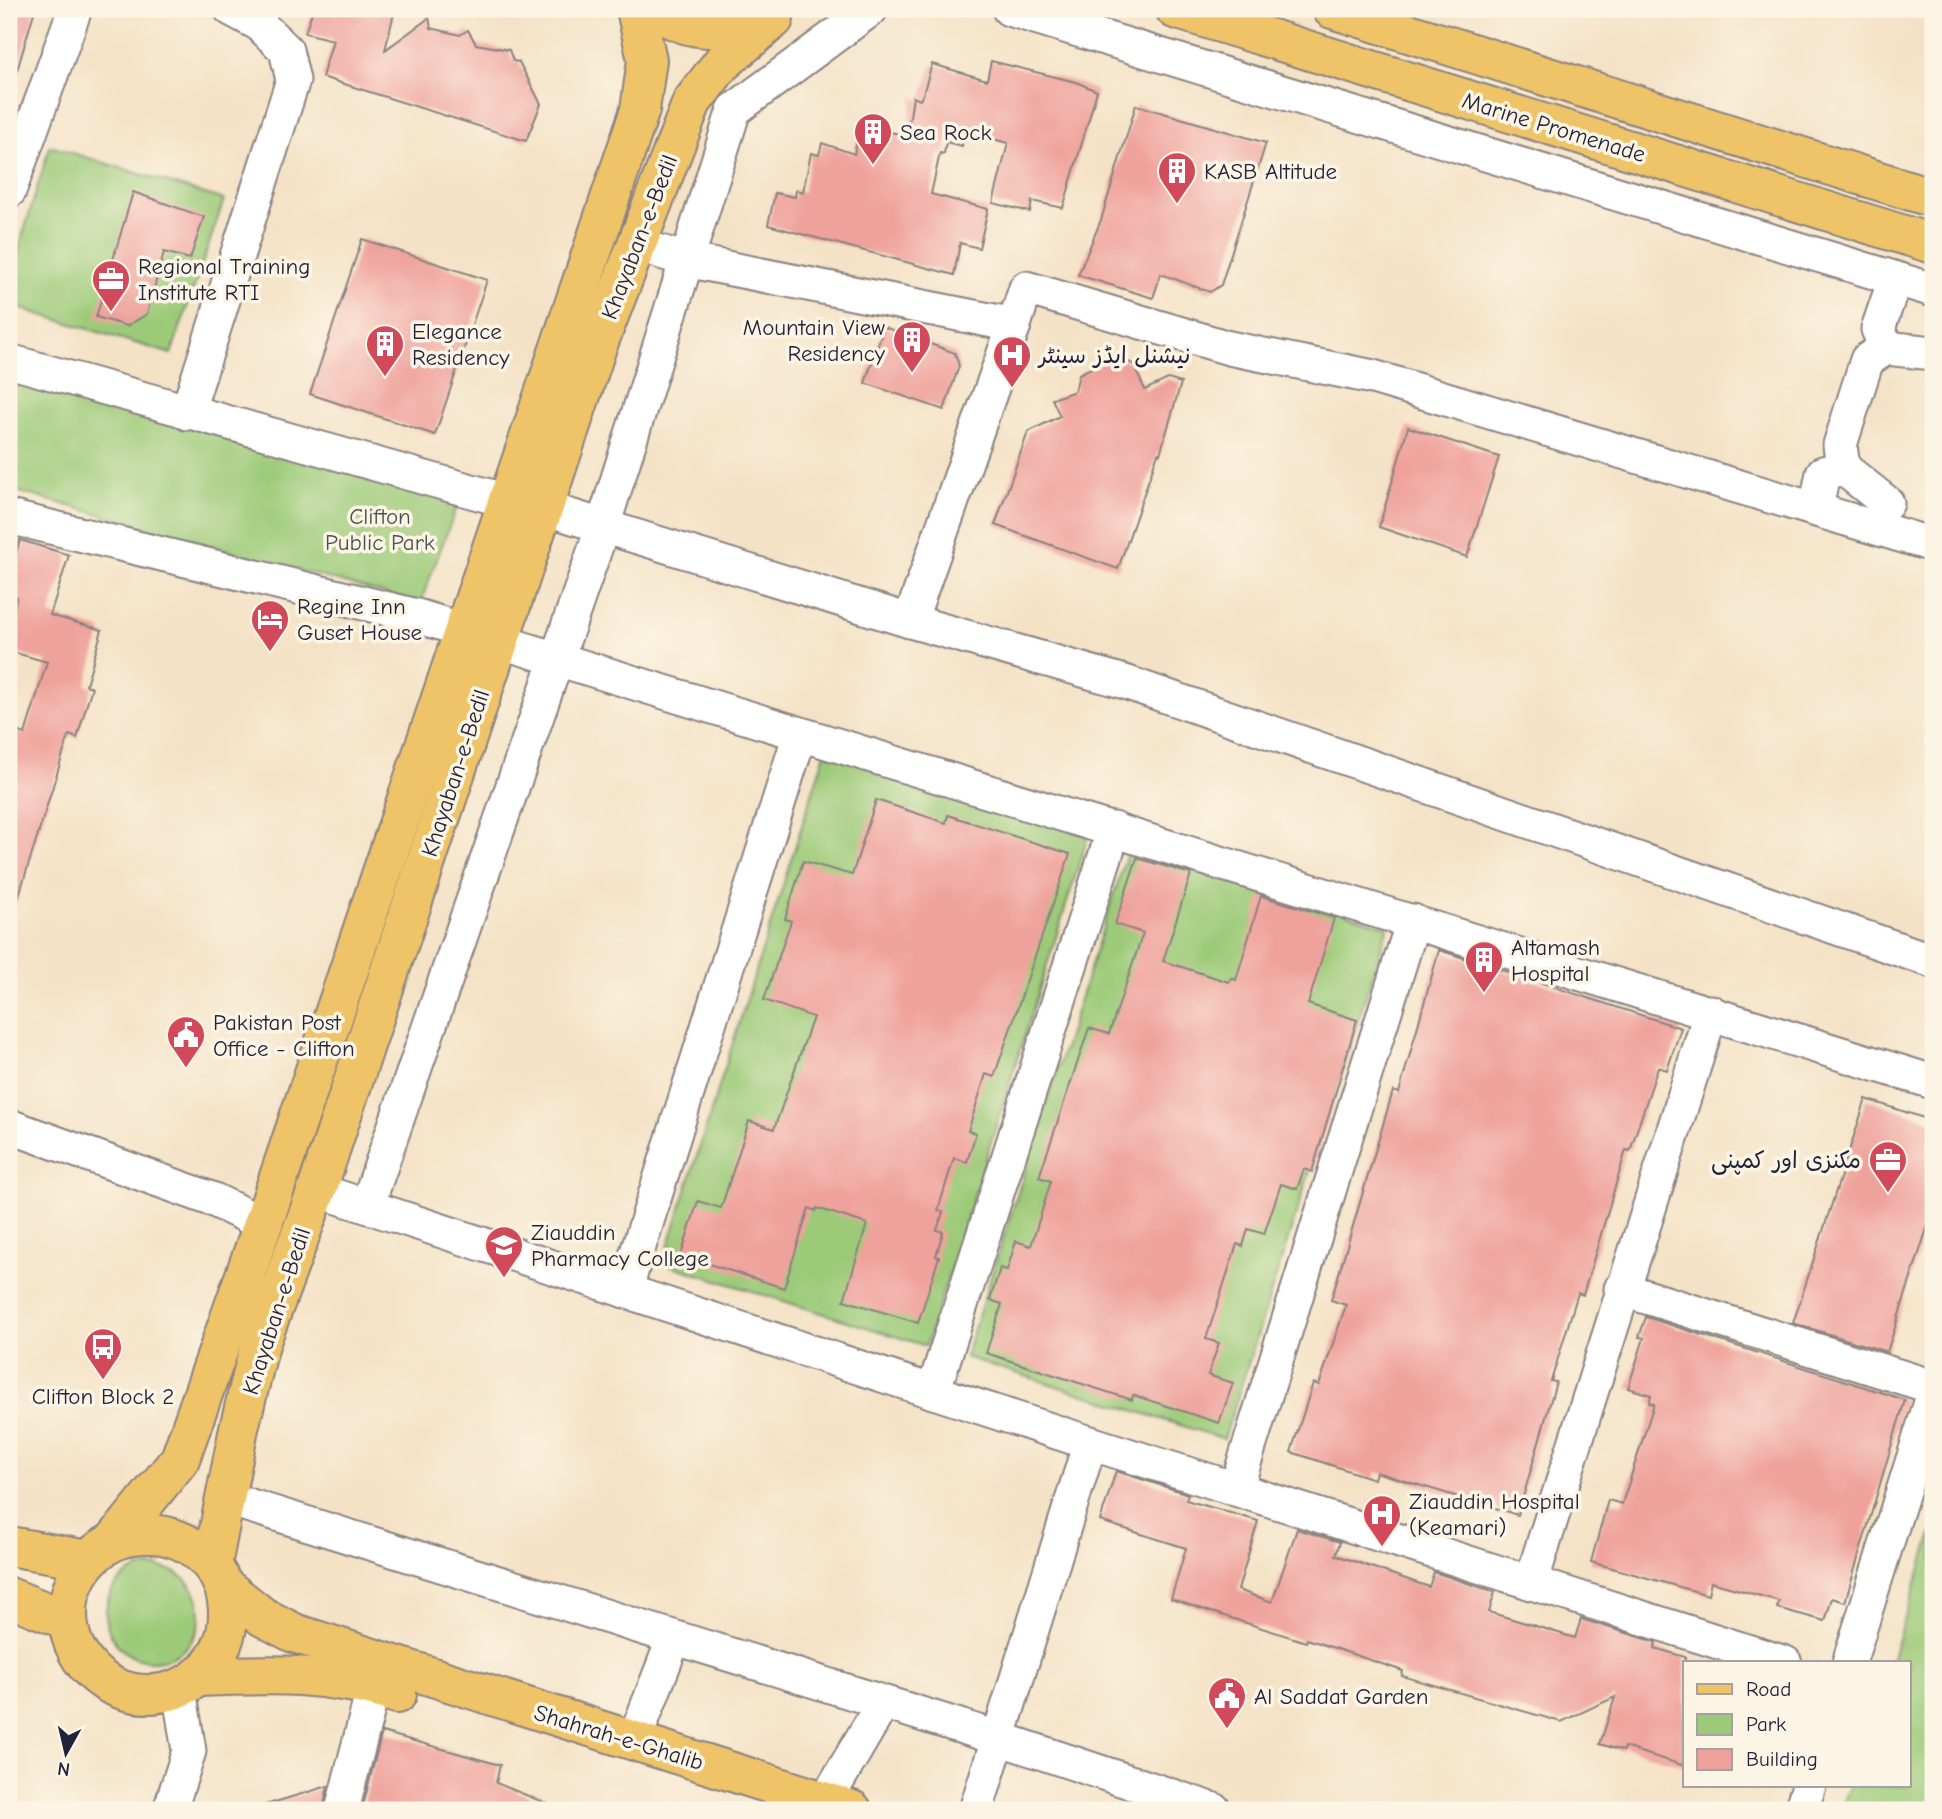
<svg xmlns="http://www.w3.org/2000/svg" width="1942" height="1819" font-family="'Comic Neue','Playpen Sans Arabic',sans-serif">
  <rect width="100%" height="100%" fill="#fcf5e5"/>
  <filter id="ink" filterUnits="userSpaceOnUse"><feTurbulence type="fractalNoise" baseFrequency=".0143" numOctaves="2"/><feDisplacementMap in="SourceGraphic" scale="14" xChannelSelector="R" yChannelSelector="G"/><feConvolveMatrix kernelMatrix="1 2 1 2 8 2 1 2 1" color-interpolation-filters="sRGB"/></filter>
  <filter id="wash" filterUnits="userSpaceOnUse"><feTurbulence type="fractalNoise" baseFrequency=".00686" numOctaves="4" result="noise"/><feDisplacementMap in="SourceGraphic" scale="28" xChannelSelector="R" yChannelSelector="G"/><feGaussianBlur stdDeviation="1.57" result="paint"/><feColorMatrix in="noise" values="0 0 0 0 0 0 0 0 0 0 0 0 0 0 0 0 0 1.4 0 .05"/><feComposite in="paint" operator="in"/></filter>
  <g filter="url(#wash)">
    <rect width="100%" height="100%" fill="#f4e2c6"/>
    <!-- green -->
    <g fill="#9cca78" stroke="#5f765a" stroke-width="2">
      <path d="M 50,146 L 224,200 L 171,354 L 9,305 L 9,280 Z"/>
      <path d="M 9,367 L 463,490 L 420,604 L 9,489 Z"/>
      <path d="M 825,753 L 1088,836 L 926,1346 L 663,1263 Z"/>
      <path d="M 1130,844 L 1388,927 L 1224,1439 L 965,1357 Z"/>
      <path d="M 1933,1531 L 1933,1810 L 1841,1810 L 1850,1786 L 1909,1786 L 1909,1663 L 1890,1663 Z"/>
      <circle cx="153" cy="1614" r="47"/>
    </g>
    <g id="blocks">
      <!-- building -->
      <g fill="#efa29c">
        <path d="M 9,9 L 35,9 L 14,81 L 9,80 Z"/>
        <path d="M 313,9 L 395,9 L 385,50 L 429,18 L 431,28 L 460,35 L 468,30 L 476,44 L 509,50 L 513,61 L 519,62 L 541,104 L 526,141 L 322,77 L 333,40 L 305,33 Z"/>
        <path d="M 991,61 L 1076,82 L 1097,91 L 1063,208 L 1032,201 L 1030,212 L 993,203 L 1008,143 L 964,131 L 962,146 L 946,142 L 944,154 L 940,153 L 931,194 L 988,209 L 979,248 L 960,243 L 954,275 L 768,225 L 775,193 L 795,197 L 796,190 L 803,192 L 811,153 L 819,155 L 822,143 L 854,154 L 861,125 L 907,136 L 913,97 L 920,100 L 923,94 L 932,64 L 987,80 Z"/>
        <path d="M 1136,105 L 1266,143 L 1221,285 L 1210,292 L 1161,274 L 1153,298 L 1078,275 L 1101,220 Z"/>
        <path d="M 133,192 L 204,217 L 190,259 L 164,252 L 147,314 L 127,326 L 96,317 Z"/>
        <path d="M 362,239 L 487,280 L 435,435 L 310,394 Z"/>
        <path d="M 884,327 L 955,353 L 959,366 L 944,410 L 865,383 Z"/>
        <path d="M 1115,356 L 1133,364 L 1145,390 L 1168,379 L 1181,383 L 1160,454 L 1158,453 L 1118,569 L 995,525 L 1028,432 L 1060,416 L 1052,399 L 1075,391 L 1079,374 Z"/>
        <path d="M 1408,427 L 1499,457 L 1467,557 L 1379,527 Z"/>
        <path d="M 20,540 L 69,555 L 50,615 L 102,630 L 86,685 L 92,687 L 77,738 L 69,735 L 14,911 L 9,910 L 9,729 L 25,734 L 47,662 L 9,651 L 9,624 L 17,597 L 9,594 L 9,575 Z"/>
        <path d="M 876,800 L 946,823 L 948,815 L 1070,854 L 994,1077 L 986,1074 L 968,1131 L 976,1133 L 967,1162 L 954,1158 L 938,1210 L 943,1212 L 937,1230 L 943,1232 L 936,1256 L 939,1257 L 918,1323 L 844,1300 L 867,1224 L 817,1208 L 816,1211 L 809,1208 L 784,1288 L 681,1255 L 698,1201 L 721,1208 L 749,1121 L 774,1129 L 813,1017 L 764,1000 L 791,921 L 785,919 L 803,861 L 852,875 Z"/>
        <path d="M 1137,858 L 1191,874 L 1163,961 L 1229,982 L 1231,978 L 1236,980 L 1261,896 L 1334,918 L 1308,1004 L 1357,1020 L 1312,1172 L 1304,1169 L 1297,1189 L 1281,1184 L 1264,1234 L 1248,1229 L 1243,1246 L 1237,1244 L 1206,1339 L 1219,1343 L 1208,1375 L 1233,1383 L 1219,1423 L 1133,1395 L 1132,1400 L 986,1353 L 1002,1304 L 990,1300 L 1000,1268 L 1007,1270 L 1016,1241 L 1031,1246 L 1051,1181 L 1039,1177 L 1089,1028 L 1109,1034 L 1143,933 L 1115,924 Z"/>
        <path d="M 1439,950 L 1681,1028 L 1667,1070 L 1658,1067 L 1630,1151 L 1626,1150 L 1583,1295 L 1578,1293 L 1551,1381 L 1556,1382 L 1518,1515 L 1376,1472 L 1374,1479 L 1291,1452 L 1313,1383 L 1319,1385 L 1346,1305 L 1331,1300 L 1393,1091 L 1399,1093 Z"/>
        <path d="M 1866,1099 L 1933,1121 L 1933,1210 L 1887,1352 L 1793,1323 Z"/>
        <path d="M 1646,1317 L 1905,1400 L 1845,1602 L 1832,1598 L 1825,1621 L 1777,1608 L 1779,1601 L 1711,1582 L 1708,1595 L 1591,1562 L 1608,1500 L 1622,1504 L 1654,1404 L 1649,1403 L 1651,1395 L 1628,1388 L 1644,1338 L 1639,1337 Z"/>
        <path d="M 1116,1471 L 1188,1494 L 1186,1500 L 1258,1521 L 1238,1590 L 1272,1602 L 1297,1529 L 1340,1542 L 1336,1555 L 1429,1587 L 1434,1572 L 1495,1592 L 1489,1612 L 1575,1638 L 1581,1619 L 1656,1642 L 1655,1648 L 1685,1657 L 1685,1766 L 1624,1747 L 1623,1751 L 1600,1744 L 1615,1697 L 1561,1722 L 1402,1676 L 1403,1671 L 1307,1639 L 1306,1642 L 1171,1599 L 1186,1548 L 1100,1521 Z"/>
        <path d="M 382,1732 L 500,1765 L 496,1783 L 563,1810 L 362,1810 Z"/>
        <path d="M 328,1786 L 323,1810 L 265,1810 L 265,1805 Z"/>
      </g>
    </g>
  </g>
  <g filter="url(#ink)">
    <use href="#blocks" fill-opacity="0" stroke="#8b8280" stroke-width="2"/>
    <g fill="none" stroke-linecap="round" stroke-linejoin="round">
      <defs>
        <g id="minor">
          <path d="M 1009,9 L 1933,290"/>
          <path d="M 9,191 L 75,9"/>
          <path d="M 636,244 L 686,260 L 1014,325 L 1026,288 L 1229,348 L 1373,377 L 1933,545"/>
          <path d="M 1886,348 L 1878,329 L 1895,279"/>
          <path d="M 9,361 L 507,501"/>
          <path d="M 187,413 L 293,80 L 286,50 L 259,24 L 231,9"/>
          <path d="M 1843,468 L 1887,503"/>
          <path d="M 544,508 L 910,621 L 1125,682 L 1933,961"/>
          <path d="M 1816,509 L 1823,473 L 1843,468 L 1840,445 L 1867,360 L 1886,348 L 1933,353"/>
          <path d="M 9,517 L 417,616 L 1933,1082"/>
          <path d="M 910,621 L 1014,325"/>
          <path d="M 9,1126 L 214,1200 L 263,1224"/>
          <path d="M 317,1190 L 1090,1443 L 1785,1663"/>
          <path d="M 367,1206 L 603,526 L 734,110 L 871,9"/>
          <path d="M 1621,1289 L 1933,1387"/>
          <path d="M 625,1291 L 800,734"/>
          <path d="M 933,1392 L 1114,829"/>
          <path d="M 1236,1489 L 1413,921"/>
          <path d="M 225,1498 L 998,1738 L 1214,1810"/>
          <path d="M 1531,1583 L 1711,1012"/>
          <path d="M 1849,1663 L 1933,1396"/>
          <path d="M 634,1741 L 674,1638"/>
          <path d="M 825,1802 L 883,1703"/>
          <path d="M 170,1810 L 189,1751 L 179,1689"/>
          <path d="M 342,1810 L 374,1686"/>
          <path d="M 976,1810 L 1090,1443"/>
          <path d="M 1801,1810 L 1809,1786"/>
        </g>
        <g id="major">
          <path d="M 655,9 C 690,35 731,31 770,20"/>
          <path d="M 1175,9 L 1933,244"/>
          <path d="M 1332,9 L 1933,198"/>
          <circle cx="148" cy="1614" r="80"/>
          <path d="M 114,1541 L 180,1459 L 263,1224 L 640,110 L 647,60 L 636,9"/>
          <path d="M 9,1546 L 88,1560"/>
          <path d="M 212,1565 L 239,1428 L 260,1344 L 317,1190 L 597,347 L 692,102 L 721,64 L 774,19"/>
          <path d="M 225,1587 L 263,1617 L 294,1633 L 852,1810"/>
          <path d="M 9,1597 L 67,1620"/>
          <path d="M 199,1677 C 272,1674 327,1672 397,1694"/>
        </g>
      </defs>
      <!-- minor casing -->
      <use href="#minor" stroke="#8b8280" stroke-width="37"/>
      <!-- major casing -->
      <use href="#major" stroke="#8b8280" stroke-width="42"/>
      <!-- minor -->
      <use href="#minor" stroke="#fff" stroke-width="33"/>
      <!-- major -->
      <use href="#major" stroke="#efc469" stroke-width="38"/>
    </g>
  </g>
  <!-- icons -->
  <defs>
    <symbol id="building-pin" viewBox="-11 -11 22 30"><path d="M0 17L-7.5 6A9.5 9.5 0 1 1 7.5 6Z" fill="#d1495b" stroke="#fcf5e5"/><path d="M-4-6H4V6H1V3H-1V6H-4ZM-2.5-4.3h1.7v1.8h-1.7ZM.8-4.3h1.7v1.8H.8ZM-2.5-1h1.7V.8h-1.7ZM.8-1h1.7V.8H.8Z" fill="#fff"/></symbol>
    <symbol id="office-pin" viewBox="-11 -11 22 30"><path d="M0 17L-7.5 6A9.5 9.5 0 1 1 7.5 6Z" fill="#d1495b" stroke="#fcf5e5"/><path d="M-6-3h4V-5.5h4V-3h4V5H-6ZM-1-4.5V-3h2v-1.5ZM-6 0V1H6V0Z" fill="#fff"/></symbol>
    <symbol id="hospital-pin" viewBox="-11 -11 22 30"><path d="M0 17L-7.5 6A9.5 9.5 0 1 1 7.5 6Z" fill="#d1495b" stroke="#fcf5e5"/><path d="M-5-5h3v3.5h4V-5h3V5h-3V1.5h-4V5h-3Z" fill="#fff"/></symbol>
    <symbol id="hotel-pin" viewBox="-11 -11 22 30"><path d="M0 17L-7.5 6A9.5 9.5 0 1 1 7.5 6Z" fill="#d1495b" stroke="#fcf5e5"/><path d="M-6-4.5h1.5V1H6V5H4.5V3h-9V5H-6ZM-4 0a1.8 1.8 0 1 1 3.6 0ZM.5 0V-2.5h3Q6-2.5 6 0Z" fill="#fff"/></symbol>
    <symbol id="civic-pin" viewBox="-11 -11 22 30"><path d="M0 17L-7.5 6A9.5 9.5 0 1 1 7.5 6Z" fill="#d1495b" stroke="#fcf5e5"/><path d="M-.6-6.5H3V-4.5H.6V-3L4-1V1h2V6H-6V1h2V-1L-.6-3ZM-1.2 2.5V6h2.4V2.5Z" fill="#fff"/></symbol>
    <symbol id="university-pin" viewBox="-11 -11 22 30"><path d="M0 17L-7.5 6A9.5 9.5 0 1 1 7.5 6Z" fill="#d1495b" stroke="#fcf5e5"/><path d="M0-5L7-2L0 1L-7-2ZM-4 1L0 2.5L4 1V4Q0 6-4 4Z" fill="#fff"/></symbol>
    <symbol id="bus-pin" viewBox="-11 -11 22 30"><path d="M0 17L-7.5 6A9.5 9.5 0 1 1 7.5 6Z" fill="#d1495b" stroke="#fcf5e5"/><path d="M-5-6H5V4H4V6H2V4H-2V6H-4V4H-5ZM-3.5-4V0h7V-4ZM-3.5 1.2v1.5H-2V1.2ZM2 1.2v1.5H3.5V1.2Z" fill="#fff"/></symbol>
  </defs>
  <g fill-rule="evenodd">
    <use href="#building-pin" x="851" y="110" width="44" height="60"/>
    <use href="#building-pin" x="1155" y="149" width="44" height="60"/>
    <use href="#office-pin" x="89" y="257" width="44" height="60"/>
    <use href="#building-pin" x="890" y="318" width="44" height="60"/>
    <use href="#building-pin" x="363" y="322" width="44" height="60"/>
    <use href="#hospital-pin" x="990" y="333" width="44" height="60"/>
    <use href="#hotel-pin" x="248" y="597" width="44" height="60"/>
    <use href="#building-pin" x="1462" y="938" width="44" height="60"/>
    <use href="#civic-pin" x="164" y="1013" width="44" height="60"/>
    <use href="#office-pin" x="1866" y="1138" width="44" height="60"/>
    <use href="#university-pin" x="482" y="1223" width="44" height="60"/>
    <use href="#bus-pin" x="81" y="1325" width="44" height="60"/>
    <use href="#hospital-pin" x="1360" y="1492" width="44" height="60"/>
    <use href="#civic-pin" x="1205" y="1674" width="44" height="60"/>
  </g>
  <g text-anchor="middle" stroke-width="7" stroke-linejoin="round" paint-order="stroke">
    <!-- street labels -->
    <g font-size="23" fill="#22223b" stroke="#fcf5e5">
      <text transform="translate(1554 127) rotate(17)" y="8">Marine Promenade</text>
      <text transform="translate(639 237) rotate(-69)" y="8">Khayaban-e-Bedil</text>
      <text transform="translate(455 773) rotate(-72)" y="8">Khayaban-e-Bedil</text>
      <text transform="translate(276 1311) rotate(-72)" y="8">Khayaban-e-Bedil</text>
      <text transform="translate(619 1737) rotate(17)" y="8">Shahrah-e-Ghalib</text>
    </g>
    <!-- poi labels -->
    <g font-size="23" fill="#22223b" stroke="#fcf5e5" text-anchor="start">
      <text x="900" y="140">Sea Rock</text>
      <text x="1204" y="179">KASB Altitude</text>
      <text x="138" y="274">Regional Training<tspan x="138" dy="26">Institute RTI</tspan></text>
      <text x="885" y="335" text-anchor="end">Mountain View<tspan x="885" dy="26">Residency</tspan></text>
      <text x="412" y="339">Elegance<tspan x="412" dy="26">Residency</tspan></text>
      <text x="1039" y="363">نیشنل ایڈز سینٹر</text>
      <text x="297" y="614">Regine Inn<tspan x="297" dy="26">Guset House</tspan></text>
      <text x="1511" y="955">Altamash<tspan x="1511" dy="26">Hospital</tspan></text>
      <text x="213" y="1030">Pakistan Post<tspan x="213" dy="26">Office - Clifton</tspan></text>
      <text x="1861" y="1168" text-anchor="end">مکنزی اور کمپنی</text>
      <text x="531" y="1240">Ziauddin<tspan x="531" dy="26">Pharmacy College</tspan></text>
      <text x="103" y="1404" text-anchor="middle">Clifton Block 2</text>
      <text x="1409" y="1509">Ziauddin Hospital<tspan x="1409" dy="26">(Keamari)</tspan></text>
      <text x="1254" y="1704">Al Saddat Garden</text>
    </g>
    <!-- park labels -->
    <g font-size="23" fill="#47544d" stroke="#fcf5e5">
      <text x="380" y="524">Clifton<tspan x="380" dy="26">Public Park</tspan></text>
    </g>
  </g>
  <!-- margin -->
  <rect width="1942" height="1819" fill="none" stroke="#fcf5e5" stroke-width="35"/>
  <!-- legend -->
  <rect x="1683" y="1661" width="228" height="126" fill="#fcf5e5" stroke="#a5a1a1" stroke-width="2"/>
  <rect x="1697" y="1684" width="35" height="10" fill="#efc469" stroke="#a5a1a1" stroke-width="2"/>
  <text x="1746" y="1696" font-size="21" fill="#22223b">Road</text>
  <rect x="1697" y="1714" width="35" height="21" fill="#9cca78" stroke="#a5a1a1" stroke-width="2"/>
  <text x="1746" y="1731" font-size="21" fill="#22223b">Park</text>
  <rect x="1697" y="1749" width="35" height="21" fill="#efa29c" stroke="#a5a1a1" stroke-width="2"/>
  <text x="1746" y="1766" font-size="21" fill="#22223b">Building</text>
  <!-- north arrow -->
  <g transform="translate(66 1753) rotate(188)" stroke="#fcf5e5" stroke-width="5" paint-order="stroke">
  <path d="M0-5L12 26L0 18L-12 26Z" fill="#22223b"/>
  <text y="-10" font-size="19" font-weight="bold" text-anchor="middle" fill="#22223b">N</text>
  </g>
</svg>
